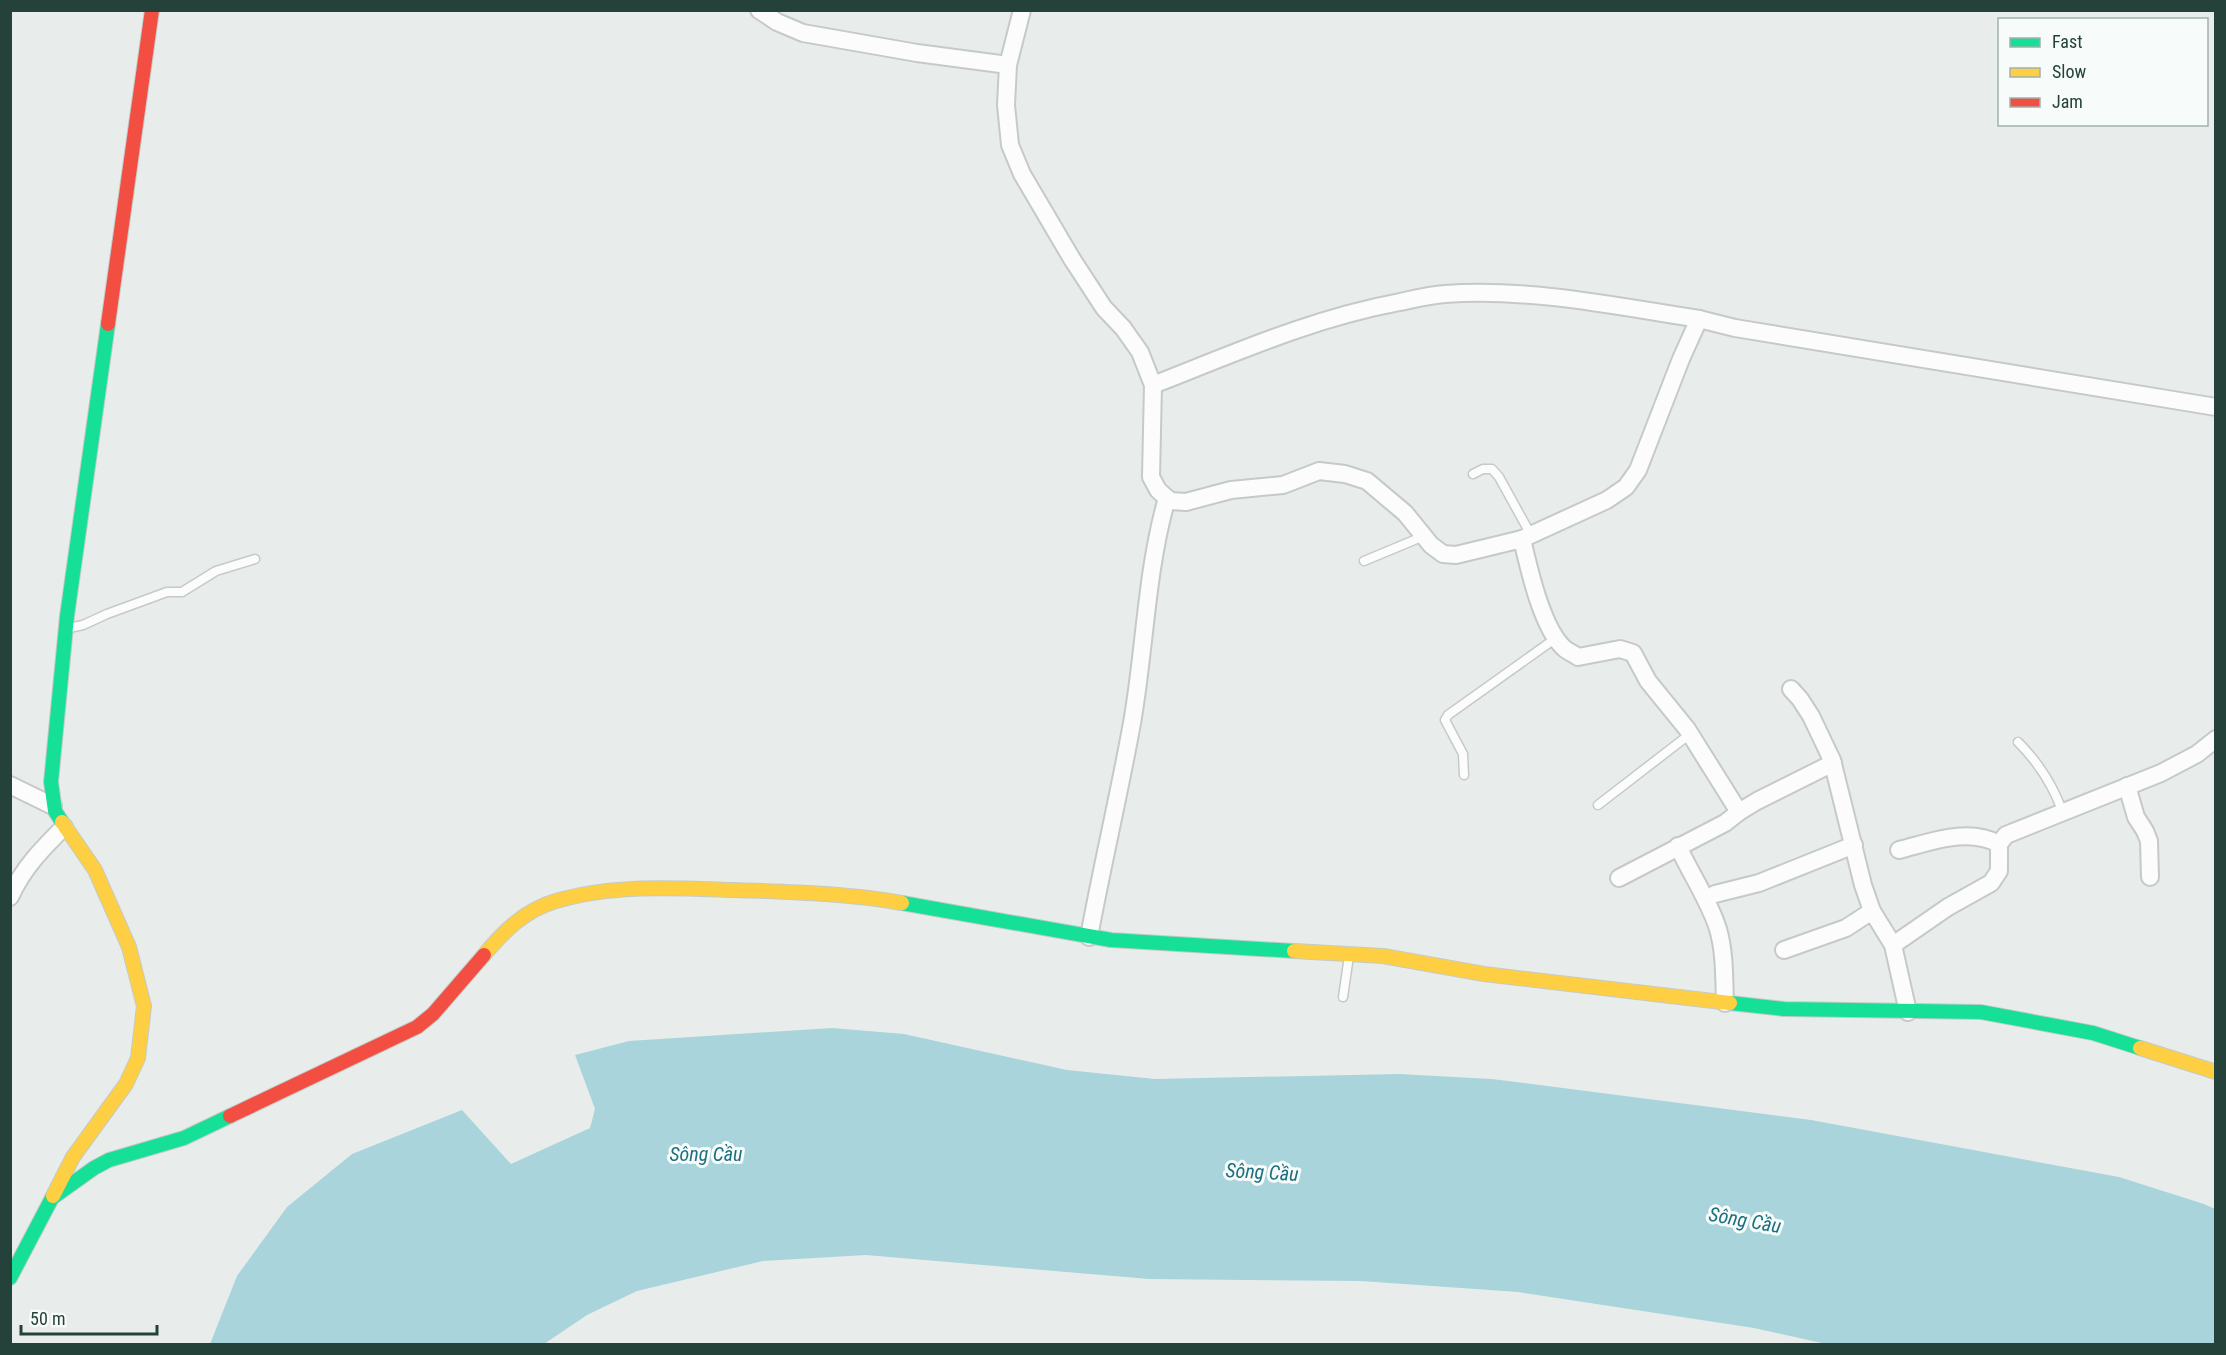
<svg xmlns="http://www.w3.org/2000/svg" width="2226" height="1355" font-family="'Roboto Condensed',sans-serif">
  <rect width="100%" height="100%" fill="#e8edeb"/>
  <!-- water -->
  <path fill="#a9d4db" d="M 832,1028 L 904,1034 L 1067,1070 L 1155,1079 L 1399,1074 L 1492,1079 L 1811,1120 L 2119,1177 L 2204,1204 L 2215,1209 L 2215,1344 L 1826,1344 L 1754,1328 L 1518,1292 L 1361,1281 L 1149,1279 L 866,1255 L 763,1261 L 637,1291 L 587,1315 L 544,1344 L 210,1344 L 237,1276 L 287,1207 L 352,1154 L 462,1110 L 511,1164 L 590,1128 L 595,1109 L 575,1055 L 629,1041 Z"/>
  <g fill="none" stroke-linecap="round" stroke-linejoin="round">
    <defs>
      <g id="lane">
        <path d="M 1473,474 L 1483,469 L 1492,469 L 1499,477 L 1531,535"/>
        <path d="M 1364,561 L 1424,536"/>
        <path d="M 69,628 L 83,625 L 107,614 L 167,592 L 182,592 L 216,571 L 255,559"/>
        <path d="M 2018,742 C 2039,763 2053,785 2063,813"/>
        <path d="M 1464,775 L 1463,754 L 1445,720 L 1448,715 L 1556,638"/>
        <path d="M 1598,805 L 1690,734"/>
        <path d="M 1343,997 L 1349,956"/>
      </g>
      <g id="street">
        <path d="M 759,10 L 777,22 L 803,33 L 917,53 L 1008,65"/>
        <path d="M 1022,10 L 1008,65 L 1006,105 L 1010,145 L 1022,174 L 1072,259 L 1104,308 L 1123,328 L 1140,352 L 1153,385 L 1151,477 L 1158,490 L 1170,501 L 1186,502 L 1231,490 L 1283,485 L 1319,471 L 1345,474 L 1367,481 L 1405,513 L 1431,545 L 1443,554 L 1456,555 L 1522,539"/>
        <path d="M 1153,385 C 1235,353 1313,318 1400,302 C 1414,299 1430,295 1445,294 C 1530,288 1615,306 1699,319"/>
        <path d="M 1791,689 L 1800,699 L 1811,716 L 1832,760 L 1863,885 L 1872,911 L 1893,945 L 1908,1012"/>
        <path d="M 1833,763 L 1757,801 L 1739,812 L 1687,729 L 1648,681 L 1633,653 L 1620,649 L 1578,657 C 1574,654 1569,652 1565,649 C 1542,629 1529,569 1522,539 L 1607,500 L 1626,487 L 1638,470 L 1681,359 L 1699,319 L 1735,328 L 2216,407"/>
        <path d="M 10,785 L 53,806"/>
        <path d="M 2127,786 L 2136,817 L 2145,831 L 2149,841 L 2150,877"/>
        <path d="M 1678,846 C 1690,873 1710,902 1718,929 C 1725,953 1724,979 1725,1003"/>
        <path d="M 1899,850 C 1931,842 1968,827 1999,844"/>
        <path d="M 1619,878 L 1725,823 L 1739,812"/>
        <path d="M 1715,894 L 1759,883 L 1854,845"/>
        <path d="M 10,897 C 23,868 42,849 64,827"/>
        <path d="M 1089,937 C 1102,866 1119,795 1132,723 C 1145,649 1146,571 1167,498"/>
        <path d="M 1893,945 L 1948,907 L 1991,883 L 1999,871 L 1999,844 L 2006,835 L 2161,773 L 2197,754 L 2216,739"/>
        <path d="M 1784,950 L 1846,928 L 1872,911"/>
      </g>
      <g id="fast">
        <path d="M 62,822 L 55,811 L 51,782 L 67,616 L 108,324"/>
        <path d="M 902,903 L 1111,940 L 1294,951"/>
        <path d="M 1730,1003 L 1784,1009 L 1981,1012 L 2093,1033 L 2140,1048"/>
        <path d="M 10,1278 L 52,1198 L 94,1168 L 109,1160 L 184,1138 L 230,1116"/>
      </g>
      <g id="slow">
        <path d="M 1294,951 L 1383,956 L 1484,974 L 1730,1003"/>
        <path d="M 484,955 C 504,931 525,910 556,901 C 612,884 675,888 733,890 C 790,892 846,893 902,903"/>
        <path d="M 2140,1048 L 2216,1072"/>
        <path d="M 53,1196 L 73,1157 L 126,1084 L 138,1058 L 144,1006 L 129,947 L 95,870 L 62,822"/>
      </g>
      <g id="jam">
        <path d="M 108,324 L 152,10"/>
        <path d="M 230,1116 L 417,1027 L 433,1014 L 484,955"/>
      </g>
    </defs>
    <!-- lane casing -->
    <use href="#lane" stroke="#c5cac8" stroke-width="11"/>
    <!-- street casing -->
    <use href="#street" stroke="#c5cac8" stroke-width="20"/>
    <!-- fast casing -->
    <use href="#fast" stroke="#c3cbc8" stroke-width="16"/>
    <!-- slow casing -->
    <use href="#slow" stroke="#c3cbc8" stroke-width="16"/>
    <!-- jam casing -->
    <use href="#jam" stroke="#c3cbc8" stroke-width="16"/>
    <!-- lane -->
    <use href="#lane" stroke="#fcfcfc" stroke-width="8"/>
    <!-- street -->
    <use href="#street" stroke="#fcfcfc" stroke-width="16"/>
    <!-- fast -->
    <use href="#fast" stroke="#16e098" stroke-width="14"/>
    <!-- slow -->
    <use href="#slow" stroke="#ffcf43" stroke-width="14"/>
    <!-- jam -->
    <use href="#jam" stroke="#f24e42" stroke-width="14"/>
  </g>
  <g text-anchor="middle" stroke-width="6" stroke-linejoin="round" paint-order="stroke">
    <!-- water labels -->
    <g font-size="20" font-style="italic" fill="#1c6f80" stroke="#f7fbf9">
      <text x="706" y="1161">Sông Cầu</text>
      <text transform="translate(1262 1172) rotate(3)" y="7">Sông Cầu</text>
      <text transform="translate(1745 1220) rotate(10)" y="7">Sông Cầu</text>
    </g>
  </g>
  <!-- border -->
  <rect width="2226" height="1355" fill="none" stroke="#24423a" stroke-width="24"/>
  <!-- legend -->
  <rect x="1998" y="18" width="210" height="108" fill="#f7fbf9" stroke="#a3b1ad" stroke-width="1.5"/>
  <rect x="2010" y="38" width="30" height="9" fill="#16e098" stroke="#a3b1ad" stroke-width="1.5"/>
  <text x="2052" y="48" font-size="18" fill="#24423a">Fast</text>
  <rect x="2010" y="68" width="30" height="9" fill="#ffcf43" stroke="#a3b1ad" stroke-width="1.5"/>
  <text x="2052" y="78" font-size="18" fill="#24423a">Slow</text>
  <rect x="2010" y="98" width="30" height="9" fill="#f24e42" stroke="#a3b1ad" stroke-width="1.5"/>
  <text x="2052" y="108" font-size="18" fill="#24423a">Jam</text>
  <!-- scale -->
  <path d="M21 1325v9h136v-9" fill="none" stroke="#24423a" stroke-width="3"/>
  <text x="30" y="1325" font-size="18" fill="#24423a" stroke="#f7fbf9" stroke-width="4.5" paint-order="stroke">50 m</text>
</svg>
